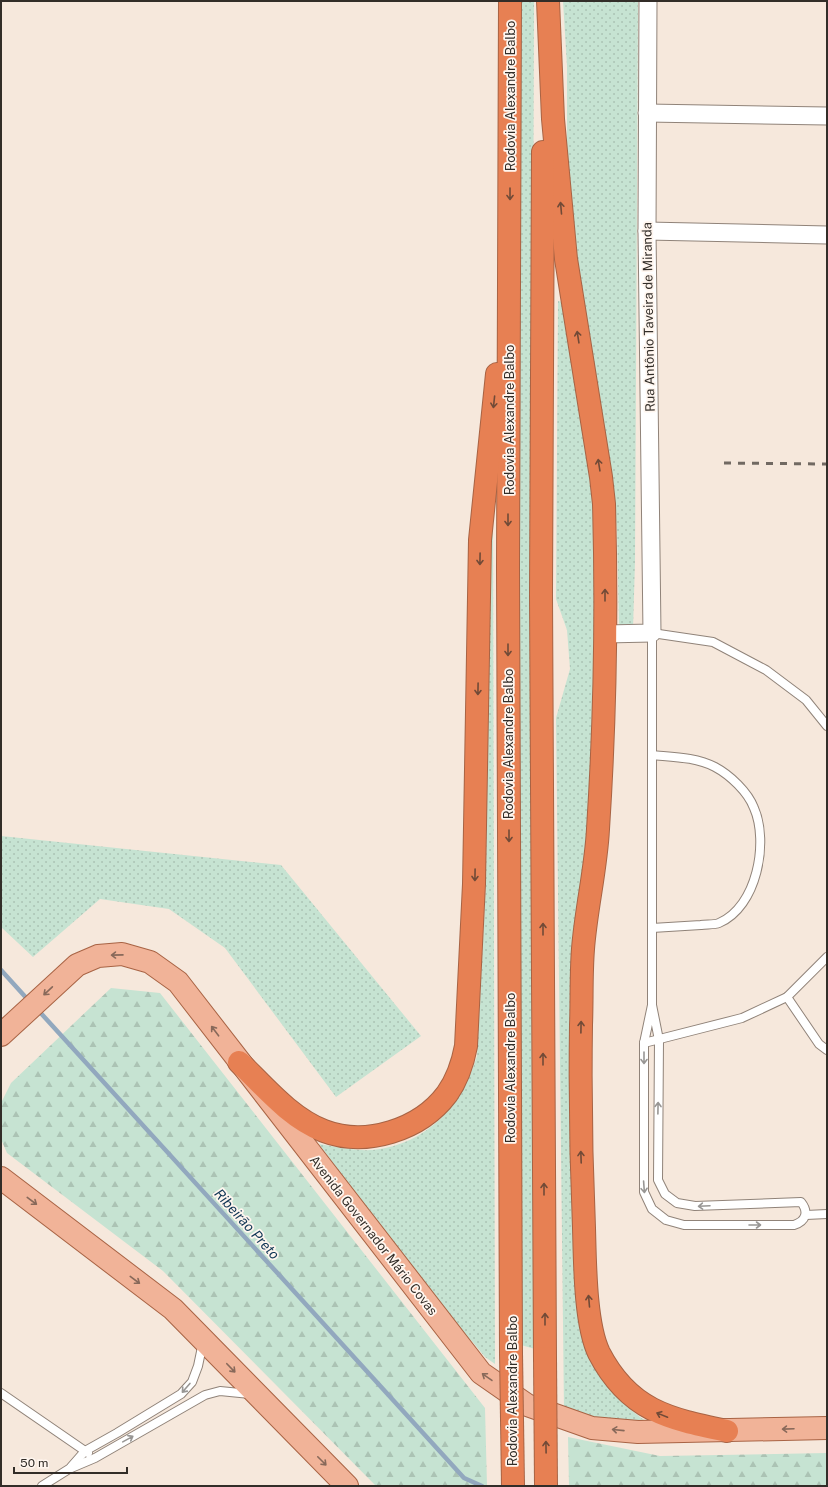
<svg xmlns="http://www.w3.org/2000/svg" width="828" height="1487" font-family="'Public Sans',sans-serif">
  <defs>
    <pattern id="grass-dots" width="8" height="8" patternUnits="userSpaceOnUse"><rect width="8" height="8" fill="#c6e3d2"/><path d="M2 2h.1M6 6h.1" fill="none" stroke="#abc3b4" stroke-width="1.8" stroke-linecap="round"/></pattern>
    <pattern id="forest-firs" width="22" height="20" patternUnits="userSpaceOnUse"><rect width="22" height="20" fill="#c6e3d2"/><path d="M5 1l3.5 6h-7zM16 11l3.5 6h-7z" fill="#abc3b4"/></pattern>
  </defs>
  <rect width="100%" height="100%" fill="#f6e8dc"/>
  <!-- grass -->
  <g fill="url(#grass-dots)">
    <path d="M 517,1 L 534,1 L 532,602 L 535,1349 L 521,1345 L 517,605 Z"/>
    <path d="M 563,1 L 638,1 L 635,562 L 633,629 L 621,628 L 619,623 L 617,531 L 612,481 L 583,316 L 567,175 L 567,66 Z"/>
    <path d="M 558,301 L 563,302 L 594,502 L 596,646 L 592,805 L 575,934 L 602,1379 C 616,1397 630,1411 649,1423 L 600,1419 L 564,1410 L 556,718 L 570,669 L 567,630 L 556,599 Z"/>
    <path d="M 489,520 L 493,521 L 495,1364 L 485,1357 L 471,1340 L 466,1342 L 319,1144 C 336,1147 355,1151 373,1150 C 428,1144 462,1105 477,1056 L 486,882 Z"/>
    <path d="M 1,836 L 281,865 L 421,1036 L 336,1097 L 225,948 L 169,909 L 100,899 L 33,957 L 1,927 Z"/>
  </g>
  <!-- forest -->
  <g fill="url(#forest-firs)">
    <path d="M 111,988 L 160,993 L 485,1408 L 487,1486 L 376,1486 L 163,1271 L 7,1153 L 1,1139 L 1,1103 L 11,1083 Z"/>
    <path d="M 568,1437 L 660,1456 L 827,1453 L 827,1486 L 569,1486 Z"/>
  </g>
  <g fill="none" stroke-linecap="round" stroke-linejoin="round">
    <!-- stream -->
    <g stroke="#92a8be" stroke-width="4.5">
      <path d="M 1,970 L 30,1002"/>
      <path d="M 38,1010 L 464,1478 L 482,1486"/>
    </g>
    <defs>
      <g id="lane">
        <path d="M 652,755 C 673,757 696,757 715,767 C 730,775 748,792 754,808 C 769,842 757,907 719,923 C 714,925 706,924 701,925 C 685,926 669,927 652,928"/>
        <path d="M 787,997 L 819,1044 L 827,1050"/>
        <path d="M 652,1005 L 644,1043 L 644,1192 L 652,1209 L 666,1220 L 684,1225 L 794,1225 C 806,1221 809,1212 801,1202 L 695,1206 L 677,1203 L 665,1194 L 658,1180 L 659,1040 L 652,1005 L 652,633 L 713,642 L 766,670 L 806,700 L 827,726"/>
        <path d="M 644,1043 L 742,1018 L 787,997 L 827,957"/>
        <path d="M 806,1215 L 827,1214"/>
        <path d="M 1,1393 L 88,1453"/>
        <path d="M 71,1467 L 85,1451 L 117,1433 L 181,1394 L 192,1382 L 198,1366 L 203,1342"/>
        <path d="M 42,1486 L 69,1469 L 95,1458 L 205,1395 L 220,1391 L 250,1394"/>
      </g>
      <g id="street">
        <path d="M 647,113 L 827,116"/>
        <path d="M 647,231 L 827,235"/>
        <path d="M 605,634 L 652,633 L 647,231 L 648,1"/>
      </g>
      <g id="primary">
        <path d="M 1,1035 L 77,965 L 98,956 L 122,954 L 150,962 L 178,982 L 481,1373 L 527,1405 L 592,1428 L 638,1432 L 827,1428"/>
        <path d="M 1,1178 L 173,1309 L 347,1486"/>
      </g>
      <g id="highway">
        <path d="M 510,1 L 508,568 L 511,1353"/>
        <path d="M 548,1 L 553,119 L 566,259 L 601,477 L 604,504 C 607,612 605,721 598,829 C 596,869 586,909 583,949 C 581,974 582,1000 581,1025 C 580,1093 581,1160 584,1228 C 585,1262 585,1324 599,1353 C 629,1411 669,1419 727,1431"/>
        <path d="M 543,152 L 541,595 L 545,1358"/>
        <path d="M 239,1062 C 264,1086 290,1118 324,1131 C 366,1147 420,1130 447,1094 C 457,1080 463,1062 466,1046 L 474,884 L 480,540 L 497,374"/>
      </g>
    </defs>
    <!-- lane casing -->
    <use href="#lane" stroke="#908379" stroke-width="10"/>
    <!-- street casing -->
    <use href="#street" stroke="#908379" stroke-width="19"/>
    <!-- primary casing -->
    <use href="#primary" stroke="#a86344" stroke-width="24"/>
    <!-- highway casing -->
    <use href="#highway" stroke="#a86344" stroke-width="24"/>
    <!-- lane -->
    <use href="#lane" stroke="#fff" stroke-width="8"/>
    <!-- street -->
    <use href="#street" stroke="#fff" stroke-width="17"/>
    <!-- primary -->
    <use href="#primary" stroke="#f1b398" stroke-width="22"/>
    <!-- highway -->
    <use href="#highway" stroke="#e78053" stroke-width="22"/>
    <!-- rail -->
    <path stroke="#716962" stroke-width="3" stroke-dasharray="7 7" stroke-linecap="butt" d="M 724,463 L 827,464"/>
    <defs>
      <g id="highway-bridge">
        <path d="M 511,1353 L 513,1486"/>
        <path d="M 545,1358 L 546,1486"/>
      </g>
    </defs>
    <!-- highway-bridge casing -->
    <use href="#highway-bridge" stroke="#a86344" stroke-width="24" stroke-linecap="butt"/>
    <!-- highway-bridge -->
    <use href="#highway-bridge" stroke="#e78053" stroke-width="22"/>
  </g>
  <!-- one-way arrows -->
  <defs><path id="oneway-shaft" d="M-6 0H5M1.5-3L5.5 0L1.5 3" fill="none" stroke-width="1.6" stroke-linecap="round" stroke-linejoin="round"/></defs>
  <g stroke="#714a37">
    <use href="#oneway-shaft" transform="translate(510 194) rotate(90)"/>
    <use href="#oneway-shaft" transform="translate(561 208) rotate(-95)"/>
    <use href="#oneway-shaft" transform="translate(578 337) rotate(-99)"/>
    <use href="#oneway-shaft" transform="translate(494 402) rotate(96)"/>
    <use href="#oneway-shaft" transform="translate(599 465) rotate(-99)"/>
    <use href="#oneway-shaft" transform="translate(508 520) rotate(90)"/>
    <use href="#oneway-shaft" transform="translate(480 559) rotate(91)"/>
    <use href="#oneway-shaft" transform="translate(605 595) rotate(-90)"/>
    <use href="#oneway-shaft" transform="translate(508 650) rotate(90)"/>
    <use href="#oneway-shaft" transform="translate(478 689) rotate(91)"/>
    <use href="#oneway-shaft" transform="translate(509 836) rotate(90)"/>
    <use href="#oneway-shaft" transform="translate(475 875) rotate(91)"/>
    <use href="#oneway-shaft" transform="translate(543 929) rotate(-90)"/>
    <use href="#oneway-shaft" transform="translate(581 1027) rotate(-89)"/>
    <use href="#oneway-shaft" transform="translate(543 1059) rotate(-90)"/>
    <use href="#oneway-shaft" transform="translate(581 1157) rotate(-92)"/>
    <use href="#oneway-shaft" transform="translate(544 1189) rotate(-90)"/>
    <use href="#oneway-shaft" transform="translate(589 1301) rotate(-95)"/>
    <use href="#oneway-shaft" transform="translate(545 1319) rotate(-90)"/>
    <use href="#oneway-shaft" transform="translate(662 1415) rotate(-158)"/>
    <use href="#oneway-shaft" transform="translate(546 1447) rotate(-91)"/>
  </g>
  <g stroke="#88695a">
    <use href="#oneway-shaft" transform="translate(117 955) rotate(179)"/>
    <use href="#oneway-shaft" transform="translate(48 991) rotate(137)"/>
    <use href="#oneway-shaft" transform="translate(215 1031) rotate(-127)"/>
    <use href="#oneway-shaft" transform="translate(32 1201) rotate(37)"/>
    <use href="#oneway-shaft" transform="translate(135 1280) rotate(37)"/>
    <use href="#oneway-shaft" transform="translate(231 1368) rotate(46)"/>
    <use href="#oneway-shaft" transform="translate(487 1377) rotate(-145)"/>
    <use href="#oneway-shaft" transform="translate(788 1429) rotate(178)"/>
    <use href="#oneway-shaft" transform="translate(618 1430) rotate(-174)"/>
    <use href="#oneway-shaft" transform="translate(322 1461) rotate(45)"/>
  </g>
  <g stroke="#989694">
    <use href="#oneway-shaft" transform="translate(644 1058) rotate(90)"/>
    <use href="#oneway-shaft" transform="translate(658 1108) rotate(-89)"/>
    <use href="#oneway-shaft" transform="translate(644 1187) rotate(86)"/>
    <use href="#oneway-shaft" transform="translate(704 1206) rotate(177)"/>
    <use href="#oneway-shaft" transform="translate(755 1225)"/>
    <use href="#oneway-shaft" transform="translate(186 1388) rotate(131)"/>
    <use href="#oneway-shaft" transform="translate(128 1439) rotate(-29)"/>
  </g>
  <g text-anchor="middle" stroke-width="3.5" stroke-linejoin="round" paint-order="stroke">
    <!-- street labels -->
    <g font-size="13" fill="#322d28" stroke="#fff6ef">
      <text transform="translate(510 96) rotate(-90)" y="5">Rodovia Alexandre Balbo</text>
      <text transform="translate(648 317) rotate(-91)" y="5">Rua Antônio Taveira de Miranda</text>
      <text transform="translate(509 420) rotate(-90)" y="5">Rodovia Alexandre Balbo</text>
      <text transform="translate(508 744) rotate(-90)" y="5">Rodovia Alexandre Balbo</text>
      <text transform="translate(510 1068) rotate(-90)" y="5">Rodovia Alexandre Balbo</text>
      <text transform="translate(374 1235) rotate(52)" y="5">Avenida Governador Mário Covas</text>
      <text transform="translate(512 1391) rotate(-90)" y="5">Rodovia Alexandre Balbo</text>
    </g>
    <!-- water labels -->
    <g font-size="14" font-style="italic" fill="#103655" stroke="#fff6ef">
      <text transform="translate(247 1224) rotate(48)" y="5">Ribeirão Preto</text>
    </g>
  </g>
  <!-- border -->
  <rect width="828" height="1487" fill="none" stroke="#322d28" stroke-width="4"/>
  <!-- scale -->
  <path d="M14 1467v6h113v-6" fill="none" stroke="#322d28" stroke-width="2"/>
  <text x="20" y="1467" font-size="12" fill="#322d28" stroke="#fff6ef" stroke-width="3" paint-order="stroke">50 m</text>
</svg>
